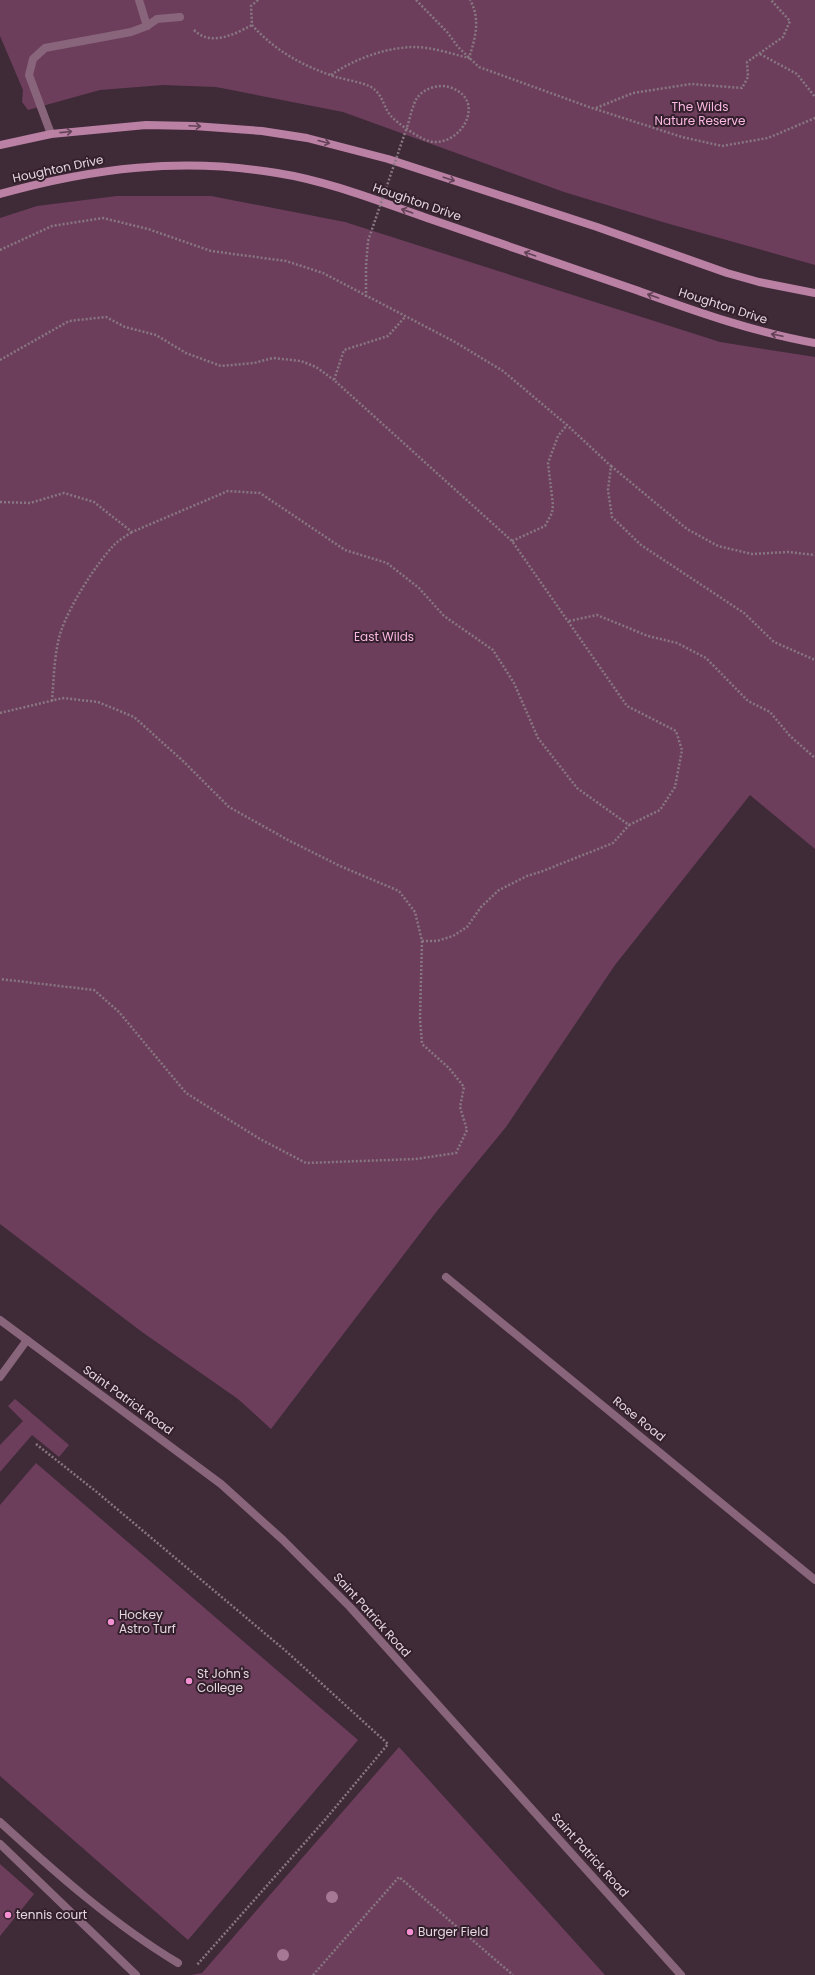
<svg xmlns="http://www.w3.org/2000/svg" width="815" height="1975" font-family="Poppins,sans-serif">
  <rect width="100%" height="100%" fill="#3f2a37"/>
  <!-- green -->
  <g fill="#6c3e5c">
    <path d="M 0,0 L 815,0 L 815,265 L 666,223 L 564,192 L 343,112 L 216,87 L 163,85 L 100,90 L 28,110 L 22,102 L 23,90 L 0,36 Z"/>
    <path d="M 117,196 L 211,196 L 345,222 L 720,342 L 815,357 L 815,849 L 750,795 L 615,965 L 506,1127 L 437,1211 L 271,1429 L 238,1399 L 142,1332 L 0,1224 L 0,218 L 37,206 Z"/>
    <path d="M 15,1399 L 69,1445 L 59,1457 L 32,1435 L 0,1472 L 0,1445 L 23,1421 L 8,1406 Z"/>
    <path d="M 36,1463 L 358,1740 L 188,1940 L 0,1776 L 0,1505 Z"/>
    <path d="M 399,1747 L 605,1975 L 191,1975 L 202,1973 Z"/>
    <path d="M 0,1864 L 34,1894 L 0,1936 Z"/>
  </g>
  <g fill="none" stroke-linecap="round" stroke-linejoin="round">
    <!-- path -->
    <g stroke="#887781" stroke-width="2.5" stroke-dasharray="2 2" stroke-linecap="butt">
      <path d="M 258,0 L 251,6 L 252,25 C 275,51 303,66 336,77 C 347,80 361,82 371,87 C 383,94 383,107 391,116 C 397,123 420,139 429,141 C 459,149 488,102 452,88 C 440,83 424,88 417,98 C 412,106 410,119 407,127"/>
      <path d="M 416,0 L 448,33 L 458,47 L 479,67 L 589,107 L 682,137 L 722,146 L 768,138 L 815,118"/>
      <path d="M 194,30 C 211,47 235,34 252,25"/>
      <path d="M 760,54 L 797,74 L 815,97"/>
      <path d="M 331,75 C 354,59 387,47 415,47 C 432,47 452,54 469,58 C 475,39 481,19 470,0"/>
      <path d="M 596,108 L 633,93 L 691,84 L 742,88 L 748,77 L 747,62 L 783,37 L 790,21 L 771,0"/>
      <path d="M 0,250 L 52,226 L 103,218 L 148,229 L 211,251 L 286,261 L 323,273 L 455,342 L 503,371 L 567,425 L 611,466 L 608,490 L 612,517 L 641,545 L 744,613 L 774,642 L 815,660"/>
      <path d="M 366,297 L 366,266 L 368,241"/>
      <path d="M 0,360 L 69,321 L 106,317 L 125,327 L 156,335 L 186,353 L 221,366 L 254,363 L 273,358 L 301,361 L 316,367 L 334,380"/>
      <path d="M 611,466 L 687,529 L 718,546 L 752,554 L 788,552 L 815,555"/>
      <path d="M 0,502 L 30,503 L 64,493 L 94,502 L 132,532 L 228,491 L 260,493 L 345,550 L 387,563 L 419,588 L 444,616 L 493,650 L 514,683 L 538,738 L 577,788 L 629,825 L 660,810 L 675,787 L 682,750 L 676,731 L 627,706 L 512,541 L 334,380 L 344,350 L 388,336 L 405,317"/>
      <path d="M 512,541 L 545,526 L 552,513 L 553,505 L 548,463 L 558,436 L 567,425"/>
      <path d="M 569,621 L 597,615 L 648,636 L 677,643 L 706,658 L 748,701 L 770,712 L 790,736 L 815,758"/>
      <path d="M 52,701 C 54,678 54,653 61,631 C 70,605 96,564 114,545 C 119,540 126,536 132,532"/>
      <path d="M 0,713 L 63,698 L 98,702 L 134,717 L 183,761 L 229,807 L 288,840 L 340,866 L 399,891 L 415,912 L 422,941 L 420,1018 L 422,1044 L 449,1068 L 464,1087 L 460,1107 L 467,1130 L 456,1153 L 416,1159 L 306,1163 L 260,1139 L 186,1093 L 119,1012 L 94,990 L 0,979"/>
      <path d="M 422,941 L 437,941 L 453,936 L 467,927 L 481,907 L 499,890 L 527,876 L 543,871 L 613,843 L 629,825"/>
      <path d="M 36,1444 L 98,1493 L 287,1652 L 388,1744 L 324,1821 L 197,1965"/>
      <path d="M 313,1975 L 399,1877 L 513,1975"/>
    </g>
    <!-- service -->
    <g stroke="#89657b" stroke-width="8">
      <path d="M 139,0 L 147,26"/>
      <path d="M 51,134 L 29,75 L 33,59 L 45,48 L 131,32 L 147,26 L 157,19 L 180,17"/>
      <path d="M 0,1377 L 27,1340"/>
      <path d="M 0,1822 C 56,1873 113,1924 178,1963"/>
      <path d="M 0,1844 L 136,1975"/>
    </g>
    <!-- minor -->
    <g stroke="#89657b" stroke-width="8">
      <path d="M 446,1277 L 815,1580"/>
      <path d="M 0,1320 L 221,1484 L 283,1540 L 350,1607 L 681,1975"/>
    </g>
    <!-- secondary -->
    <g stroke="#ba81a5" stroke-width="8">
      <path d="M 0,145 L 51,134 L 146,125 L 194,126 L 262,131 L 307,138 L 388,159 L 597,227 L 727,273 L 759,282 L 815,293"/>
      <path d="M 0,194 C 93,168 181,157 277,173 C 328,181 378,201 427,218 C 497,242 566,266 636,290 C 695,311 753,332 815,343"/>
    </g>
    <!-- path-bridge -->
    <path stroke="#887781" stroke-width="2.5" stroke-dasharray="2 2" stroke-linecap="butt" d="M 368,241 L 407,127"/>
  </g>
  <!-- trees -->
  <g fill="#a67895">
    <circle cx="332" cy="1897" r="6"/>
    <circle cx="283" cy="1955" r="6"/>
  </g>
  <!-- one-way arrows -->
  <defs><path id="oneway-shaft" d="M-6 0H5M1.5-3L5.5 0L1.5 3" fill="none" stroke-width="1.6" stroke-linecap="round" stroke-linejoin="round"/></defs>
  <g stroke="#634257">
    <use href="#oneway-shaft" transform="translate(195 126) rotate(3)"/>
    <use href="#oneway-shaft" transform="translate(66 132) rotate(-6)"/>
    <use href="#oneway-shaft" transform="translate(324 142) rotate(14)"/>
    <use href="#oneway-shaft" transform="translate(449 179) rotate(18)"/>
    <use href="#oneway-shaft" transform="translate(407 211) rotate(-161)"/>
    <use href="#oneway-shaft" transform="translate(530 254) rotate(-161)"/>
    <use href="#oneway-shaft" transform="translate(653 296) rotate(-161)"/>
    <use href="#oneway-shaft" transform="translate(777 335) rotate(-168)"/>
  </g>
  <!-- markers -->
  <g fill="#f591d2" stroke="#34202d" stroke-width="1.5">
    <circle cx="111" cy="1622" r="4"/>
    <circle cx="189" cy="1681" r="4"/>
    <circle cx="8" cy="1915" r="4"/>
    <circle cx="410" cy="1932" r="4"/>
  </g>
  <g text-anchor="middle" stroke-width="4" stroke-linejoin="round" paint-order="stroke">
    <!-- park labels -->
    <g font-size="12" fill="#fbb8e2" stroke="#34202d">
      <text x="700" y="111">The Wilds<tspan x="700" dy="14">Nature Reserve</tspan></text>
      <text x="384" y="641">East Wilds</text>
    </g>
    <!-- street labels -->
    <g font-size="12" fill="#e5d7df" stroke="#34202d">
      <text transform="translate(58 169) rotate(-12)" y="4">Houghton Drive</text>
      <text transform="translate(417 202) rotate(19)" y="4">Houghton Drive</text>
      <text transform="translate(723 306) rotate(18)" y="4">Houghton Drive</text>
      <text transform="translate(128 1400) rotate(36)" y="4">Saint Patrick Road</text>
      <text transform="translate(639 1419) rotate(39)" y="4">Rose Road</text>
      <text transform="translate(372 1615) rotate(48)" y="4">Saint Patrick Road</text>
      <text transform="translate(590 1855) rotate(48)" y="4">Saint Patrick Road</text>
    </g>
    <!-- poi labels -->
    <g font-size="12" fill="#e5d7df" stroke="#34202d" text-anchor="start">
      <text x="119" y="1619">Hockey<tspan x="119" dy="14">Astro Turf</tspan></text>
      <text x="197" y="1678">St John's<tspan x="197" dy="14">College</tspan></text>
      <text x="16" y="1919">tennis court</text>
      <text x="418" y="1936">Burger Field</text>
    </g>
  </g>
</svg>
